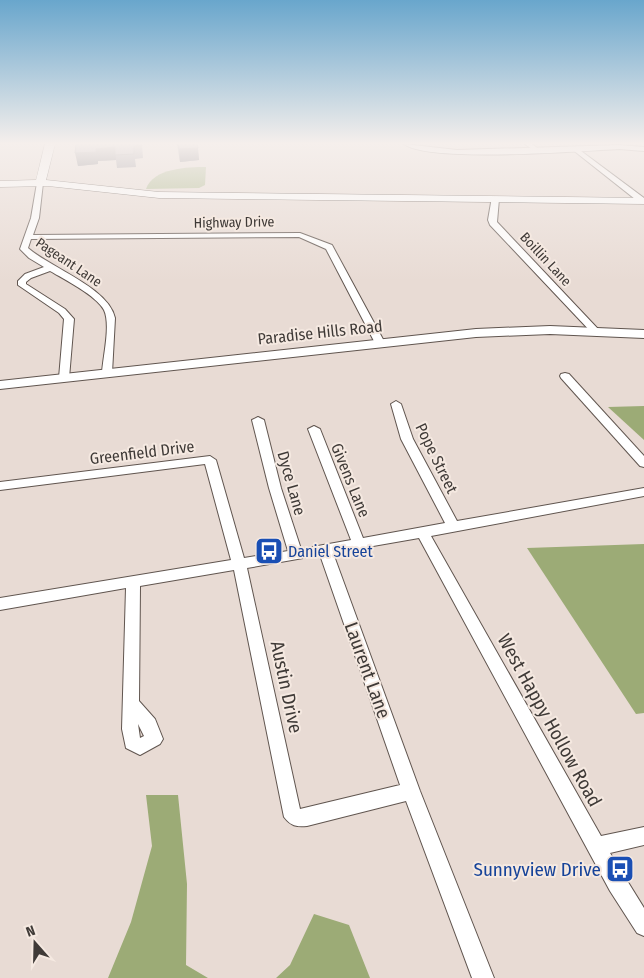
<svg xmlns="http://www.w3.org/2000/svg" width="644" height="978" font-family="'Fira Sans Condensed',sans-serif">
  <rect width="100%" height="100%" fill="#e8dbd4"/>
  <!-- green -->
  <path fill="#a9b689" d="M 206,167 L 205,185 L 199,188 L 146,189 C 153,168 188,167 206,167 Z"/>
  <!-- forest -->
  <g fill="#9cab76">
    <path d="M 644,406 L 644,440 L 608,407 Z"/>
    <path d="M 644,544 L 644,713 L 636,714 L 527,548 Z"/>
    <path d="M 146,795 L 178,795 L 187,884 L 186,965 L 208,978 L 108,978 L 131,922 L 152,846 Z"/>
    <path d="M 314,914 L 349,925 L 370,978 L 276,978 L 290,965 Z"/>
  </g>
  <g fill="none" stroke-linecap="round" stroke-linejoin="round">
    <defs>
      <g id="minor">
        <path d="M 525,144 L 532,144 L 541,151 L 536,152 Z"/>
        <path d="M 573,148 L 577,148 L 644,198 L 644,203 L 640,203 L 573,150 Z"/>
        <path d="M 40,181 L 43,183 L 39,218 L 33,235 L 300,233 L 332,245 L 385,343 L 380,346 L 375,343 L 326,249 L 299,237 L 31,239 L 28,248 C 51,268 109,288 115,318 L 112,373 L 107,376 L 102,373 C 103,356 111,325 104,310 C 97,296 64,279 50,271 L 31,278 L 26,282 L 26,284 L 65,309 L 74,319 L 69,378 L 64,381 L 60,380 L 59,378 L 64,319 L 59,313 L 18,285 L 18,281 L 25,274 L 44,267 L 29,258 L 20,249 L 31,218 L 37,183 Z"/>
        <path d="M 492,197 L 499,199 L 497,222 L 599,330 L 599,334 L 593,334 L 490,225 L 488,220 Z"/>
        <path d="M 565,373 L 569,374 L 644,456 L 644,467 L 640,466 L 561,378 L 560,376 L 561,374 Z"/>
        <path d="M 396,401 L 401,404 L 413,439 L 457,521 L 644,488 L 644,496 L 431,536 L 601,836 L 644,827 L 644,845 L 610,853 L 644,908 L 644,936 L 637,933 L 610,891 L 419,538 L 333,553 L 420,791 L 494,978 L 472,978 L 406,801 L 307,826 C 296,827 291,826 284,817 L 234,570 L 140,586 L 139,701 L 155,719 L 163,739 L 160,744 L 140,755 L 126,748 L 122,729 L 126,588 L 0,610 L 0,598 L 231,560 L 205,464 L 0,490 L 0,482 L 210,456 L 216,460 L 244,558 L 288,551 L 269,488 L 252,420 L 258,417 L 264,420 L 281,488 L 301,549 L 351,540 L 308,429 L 314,426 L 320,429 L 363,538 L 445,523 L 401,439 L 391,404 ZM 320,555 L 400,785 L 300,809 L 247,568 ZM 138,724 L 144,736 L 140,738 Z"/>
      </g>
      <g id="tertiary">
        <path d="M 404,144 L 457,150 L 619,145 L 644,147 L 644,151 L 619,149 C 581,151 428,163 404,144 Z"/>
        <path d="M 550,326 L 644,330 L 644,338 L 550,334 L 476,337 L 0,389 L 0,381 L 476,329 Z"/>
      </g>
      <path id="secondary" d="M 45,144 L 55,144 L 46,180 L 159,192 L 644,198 L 644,204 L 159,198 L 48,186 L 0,187 L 0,181 L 36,180 Z"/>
    </defs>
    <!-- minor casing -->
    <use href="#minor" stroke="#60554f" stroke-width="2"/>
    <!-- tertiary casing -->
    <use href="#tertiary" stroke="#60554f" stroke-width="2"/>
    <!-- secondary casing -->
    <use href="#secondary" stroke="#60554f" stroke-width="1"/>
    <!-- minor -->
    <use href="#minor" fill="#fff" fill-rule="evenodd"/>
    <!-- tertiary -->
    <use href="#tertiary" fill="#fff" fill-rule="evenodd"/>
    <!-- secondary -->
    <use href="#secondary" fill="#fff" fill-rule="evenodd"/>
  </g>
  <!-- wall -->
  <g fill="#8a8892">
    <path d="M 76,144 L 142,144 L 143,158 L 135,159 L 136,167 L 117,168 L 116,160 L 98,161 L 98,164 L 78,166 Z"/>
    <path d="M 177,144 L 197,144 L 199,160 L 180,162 Z"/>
  </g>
  <!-- shaded-wall -->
  <g fill="#706f77">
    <path d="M 115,147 L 116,160 L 98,161 L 98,164 L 78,166 L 75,153 L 96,149 Z"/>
    <path d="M 198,148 L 199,160 L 180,162 L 179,149 Z"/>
  </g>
  <!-- building -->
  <g fill="#a09eaa" stroke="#706f77">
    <path d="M 76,144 L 141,144 L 142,146 L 134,146 L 134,154 L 115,155 L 115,147 L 96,149 L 96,152 L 75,153 Z"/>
    <path d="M 178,144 L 197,144 L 198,148 L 179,149 Z"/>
  </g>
  <!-- sky -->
  <linearGradient id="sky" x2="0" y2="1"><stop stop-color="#69a6cc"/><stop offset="0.51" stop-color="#f5efec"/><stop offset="1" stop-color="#f5efec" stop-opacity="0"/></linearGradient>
  <rect width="644" height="281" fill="url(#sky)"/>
  <!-- icons -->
  <defs>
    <symbol id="bus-square" viewBox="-11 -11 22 22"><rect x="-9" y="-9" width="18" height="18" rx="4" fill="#1a4fb4" stroke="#f5e9e1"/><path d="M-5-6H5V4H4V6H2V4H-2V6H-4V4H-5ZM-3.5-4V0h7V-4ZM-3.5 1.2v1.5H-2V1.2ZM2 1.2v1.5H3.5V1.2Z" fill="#fff"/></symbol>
  </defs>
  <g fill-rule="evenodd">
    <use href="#bus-square" x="253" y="535" width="32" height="32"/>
    <use href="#bus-square" x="604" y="853" width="32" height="32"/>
  </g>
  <g text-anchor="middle" stroke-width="4" stroke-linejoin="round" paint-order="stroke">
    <!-- far-street labels -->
    <g font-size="14" fill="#3f3a37" stroke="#f5e9e1">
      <text transform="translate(234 222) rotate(-1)" y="5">Highway Drive</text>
      <text transform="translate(546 259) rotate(47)" y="5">Boillin Lane</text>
      <text transform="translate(69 262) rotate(34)" y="5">Pageant Lane</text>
    </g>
    <!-- street labels -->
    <g font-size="16" fill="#3f3a37" stroke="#f5e9e1">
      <text transform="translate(320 332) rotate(-6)" y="6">Paradise Hills Road</text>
      <text transform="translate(142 452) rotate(-7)" y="6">Greenfield Drive</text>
      <text transform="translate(437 458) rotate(64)" y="6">Pope Street</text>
      <text transform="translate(351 480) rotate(68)" y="6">Givens Lane</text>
      <text transform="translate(292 483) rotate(74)" y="6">Dyce Lane</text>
    </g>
    <!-- transit labels -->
    <g font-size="16" fill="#164399" stroke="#f5e9e1" text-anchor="start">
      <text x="288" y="557">Daniel Street</text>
    </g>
    <!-- near-street labels -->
    <g font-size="19" fill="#3f3a37" stroke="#f5e9e1">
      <text transform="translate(368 670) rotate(70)" y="7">Laurent Lane</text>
      <text transform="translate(287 687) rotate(78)" y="7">Austin Drive</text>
      <text transform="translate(550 720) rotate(61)" y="7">West Happy Hollow Road</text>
    </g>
    <!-- near-transit labels -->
    <g font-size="19" fill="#164399" stroke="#f5e9e1" text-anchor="end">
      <text x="601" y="876">Sunnyview Drive</text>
    </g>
  </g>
  <!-- north arrow -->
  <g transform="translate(35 943) rotate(340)" stroke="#f5e9e1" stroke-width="4" paint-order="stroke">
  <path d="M0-4L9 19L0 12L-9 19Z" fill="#3f3a37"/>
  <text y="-8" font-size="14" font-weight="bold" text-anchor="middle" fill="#3f3a37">N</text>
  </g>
</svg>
